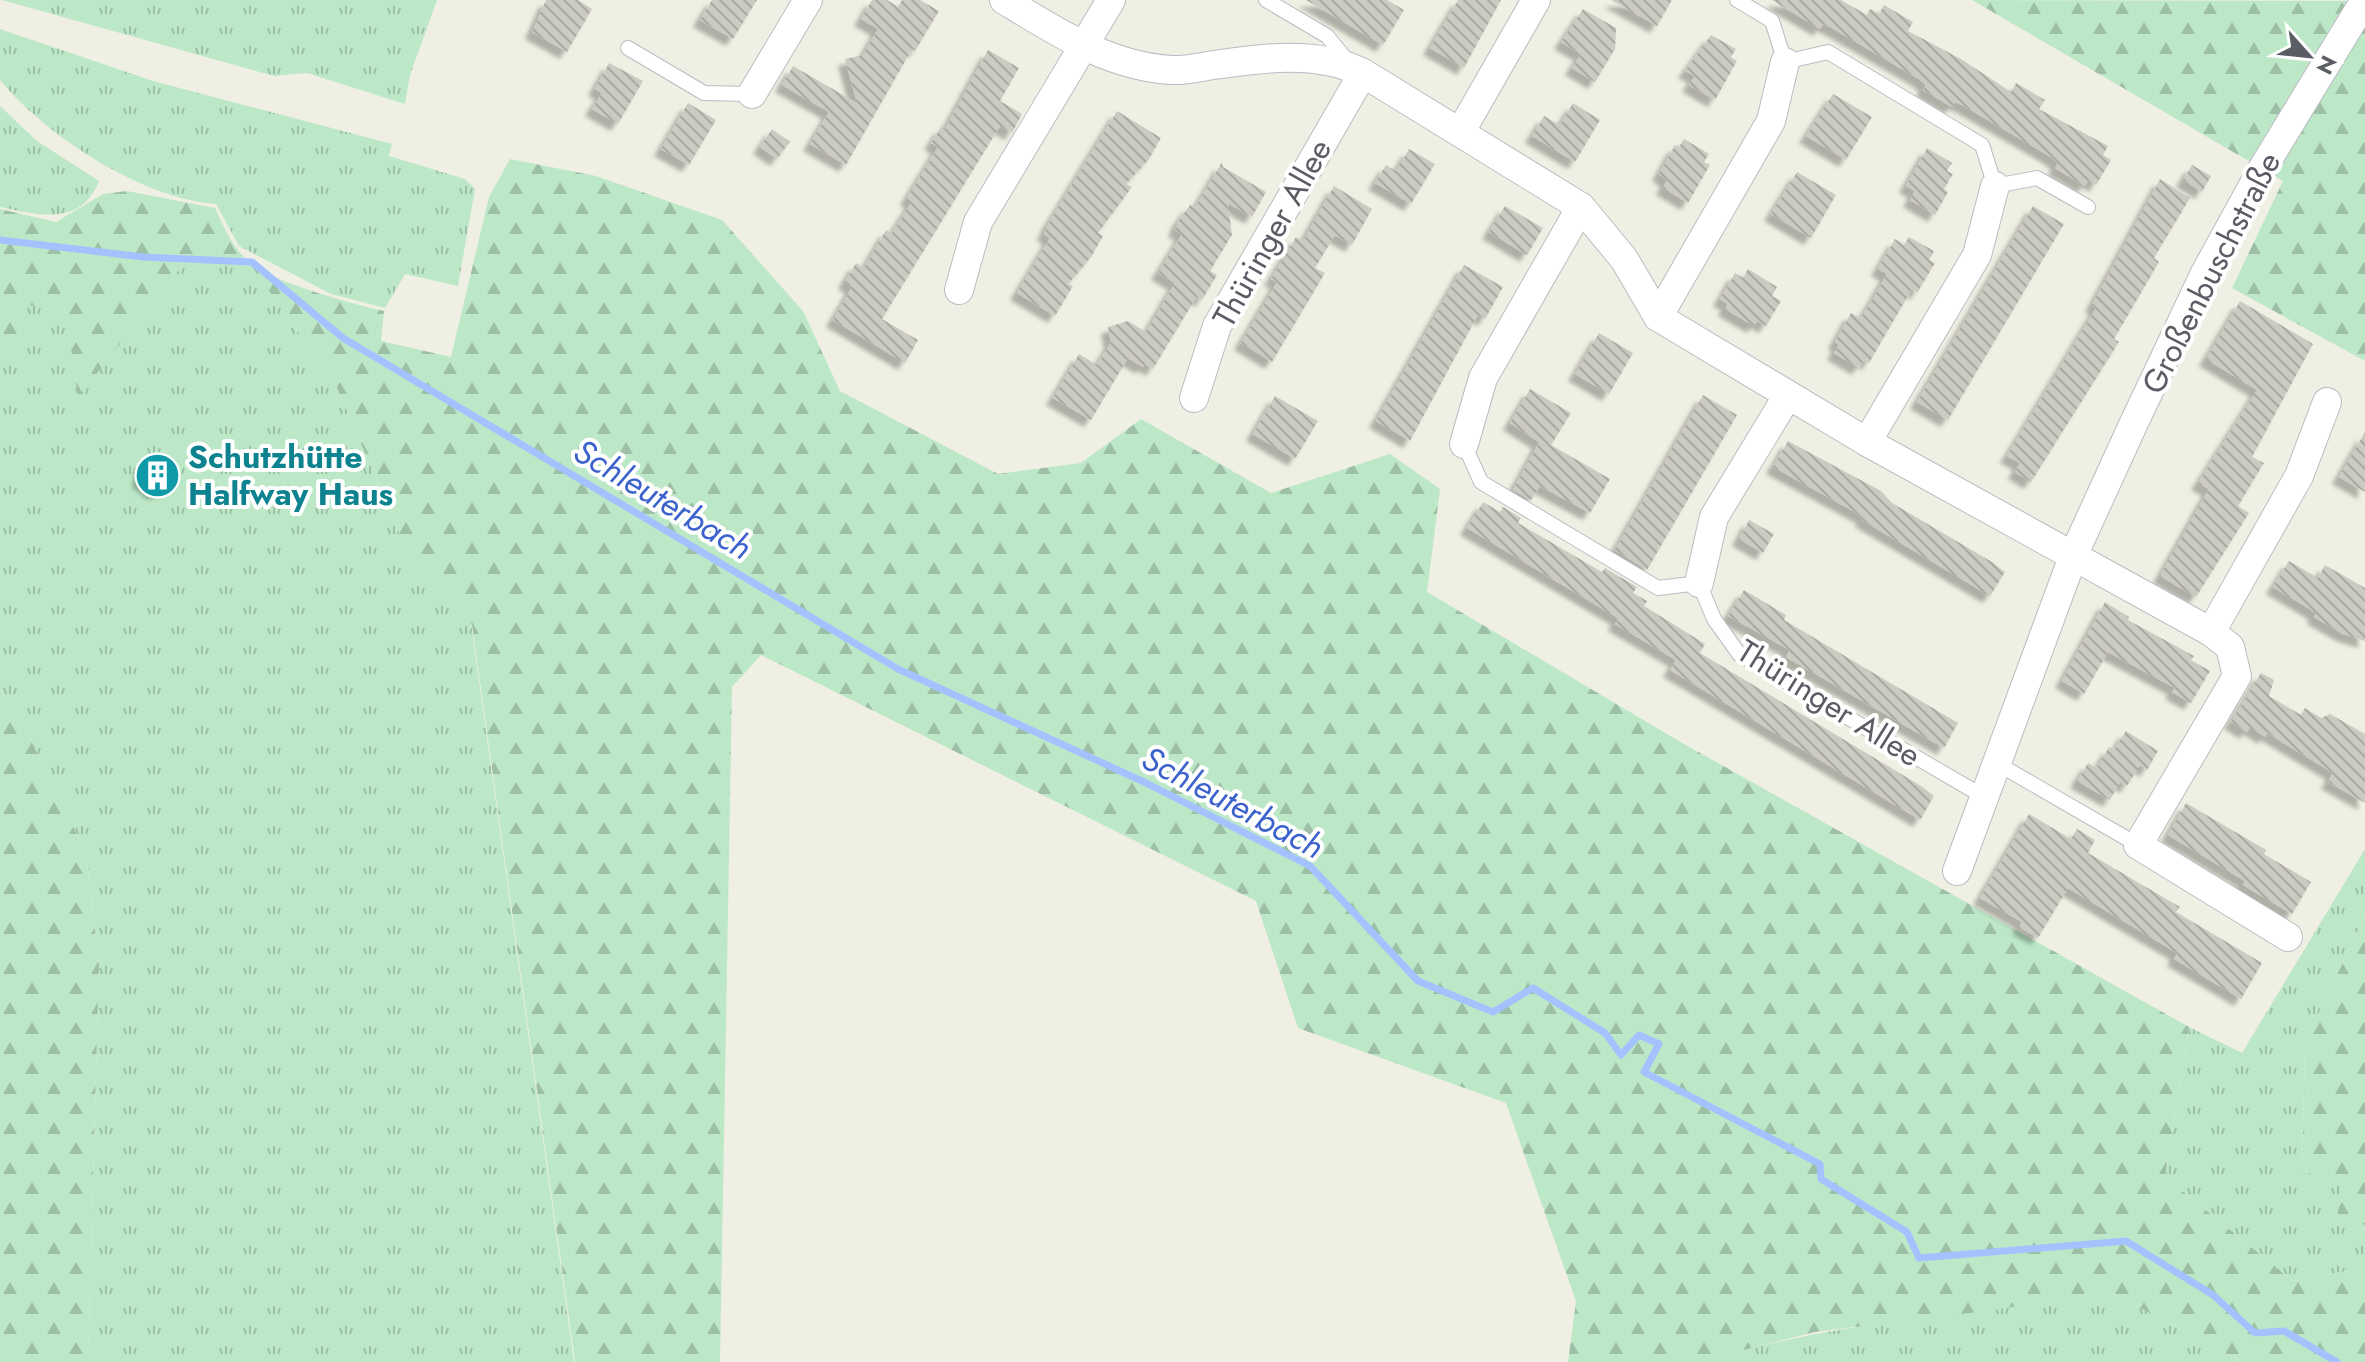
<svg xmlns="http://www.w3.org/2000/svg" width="2365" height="1362" font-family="Jost,sans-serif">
  <defs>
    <pattern id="grass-tufts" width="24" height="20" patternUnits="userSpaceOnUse" patternTransform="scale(2)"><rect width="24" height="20" fill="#bde8c7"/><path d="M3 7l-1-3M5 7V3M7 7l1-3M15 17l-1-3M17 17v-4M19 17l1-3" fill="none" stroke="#9dbfa5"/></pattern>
    <pattern id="forest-firs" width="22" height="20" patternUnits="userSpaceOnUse" patternTransform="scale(2)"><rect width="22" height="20" fill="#bde8c7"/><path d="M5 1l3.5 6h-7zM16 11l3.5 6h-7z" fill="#9dbfa5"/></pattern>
    <pattern id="building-back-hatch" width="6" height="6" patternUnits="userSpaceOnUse" patternTransform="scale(2)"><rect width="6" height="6" fill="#cccbc2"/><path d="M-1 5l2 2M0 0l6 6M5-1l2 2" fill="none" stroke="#a9a8a1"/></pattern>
    <filter id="shadow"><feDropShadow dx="-7" dy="7" stdDeviation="2" flood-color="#0004"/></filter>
  </defs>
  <rect width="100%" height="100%" fill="#efefe3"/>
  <!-- grass -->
  <g fill="url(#grass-tufts)">
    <path d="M 2,0 L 437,0 L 410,75 L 405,104 L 307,73 L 274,76 Z"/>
    <path d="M 0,29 L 153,81 L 392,144 L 389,156 L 465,179 L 475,189 L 458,286 L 405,274 L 385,308 L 331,294 L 239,246 L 216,204 C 143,199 46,136 0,80 Z"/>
    <path d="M 0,106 L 37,141 L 99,181 C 81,227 38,215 0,207 Z"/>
    <path d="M 190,256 L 251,264 L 337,388 L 410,557 L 471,623 L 574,1362 L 88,1362 L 99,964 L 86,853 L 24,726 L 0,689 L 0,348 L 22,301 L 65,308 L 78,396 Z"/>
    <path d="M 2365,849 L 2365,916 L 2305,1042 L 2302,1170 L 2343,1184 L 2337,1218 L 2365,1225 L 2365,1280 L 2347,1271 L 2293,1281 L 2165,1177 L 2189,1027 L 2242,1053 Z"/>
    <path d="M 2108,1291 L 2242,1362 L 1738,1362 L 1740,1351 C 1860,1320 1985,1312 2108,1291 Z"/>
  </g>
  <!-- forest -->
  <g fill="url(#forest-firs)">
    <path d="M 1972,0 L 2365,1 L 2365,361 L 2232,288 L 2283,181 Z"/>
    <path d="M 510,159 L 596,176 L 722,220 L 803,311 L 840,391 L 998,474 L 1081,463 L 1141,419 L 1271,493 L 1390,454 L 1440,489 L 1427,592 L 1684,744 L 2189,1027 L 2165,1177 L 2293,1281 L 2347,1271 L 2365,1280 L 2365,1362 L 2242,1362 L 2108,1291 L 1994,1310 L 1815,1332 L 1740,1351 L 1738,1362 L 1568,1362 L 1576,1301 L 1506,1103 L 1298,1028 L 1256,901 L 761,655 L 732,687 L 720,1362 L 575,1362 L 472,625 L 410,557 L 337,388 L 251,265 L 190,256 L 78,397 L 65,308 L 24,305 L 12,356 L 0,352 L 0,209 L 56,222 L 103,194 L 127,191 L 215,208 C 224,228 232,246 248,261 C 269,282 354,304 384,311 L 381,341 L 451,357 L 489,197 Z"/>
    <path d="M 0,689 L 24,726 L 86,853 L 99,964 L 88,1362 L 0,1362 Z"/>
    <path d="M 2365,916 L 2365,1225 L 2337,1218 L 2342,1184 L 2302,1170 L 2305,1042 Z"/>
  </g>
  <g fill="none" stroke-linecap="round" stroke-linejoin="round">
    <!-- stream -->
    <path stroke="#a3c2ff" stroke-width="7" d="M 0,240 L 143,257 L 252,262 L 343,338 L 898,669 L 1144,782 L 1310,866 L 1418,981 L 1493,1012 L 1533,988 L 1605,1033 L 1621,1055 L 1639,1035 L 1659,1044 L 1644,1072 L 1820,1164 L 1821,1179 L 1907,1232 L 1919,1258 L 2126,1241 L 2213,1295 L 2255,1333 L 2284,1331 L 2337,1362"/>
  </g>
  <!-- building -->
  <g fill="url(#building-back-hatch)" filter="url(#shadow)">
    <path d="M 546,0 L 578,0 L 592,9 L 567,52 L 532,32 Z"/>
    <path d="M 712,0 L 757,0 L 733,39 L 700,20 Z"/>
    <path d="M 872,0 L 887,0 L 898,7 L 902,0 L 920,0 L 939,11 L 915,51 L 912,49 L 846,165 L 810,144 L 829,112 L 782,85 L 793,66 L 857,103 L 845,59 L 863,55 L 878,29 L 861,19 Z"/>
    <path d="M 1306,0 L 1387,0 L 1404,10 L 1383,45 Z"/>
    <path d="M 1458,0 L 1501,0 L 1464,68 L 1430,48 Z"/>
    <path d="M 1611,0 L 1672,0 L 1657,26 Z"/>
    <path d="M 1772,0 L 1841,0 L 1867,15 L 1870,9 L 1879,14 L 1884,5 L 1913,22 L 1908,31 L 1961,59 L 2011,92 L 2016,83 L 2045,100 L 2039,109 L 2108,146 L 2103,155 L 2111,160 L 2096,185 L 2088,180 L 2085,186 L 2055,168 L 2058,163 L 2051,157 L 1964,106 L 1955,102 L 1952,107 L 1923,90 L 1926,85 L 1919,79 L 1832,28 L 1823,24 L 1820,29 Z"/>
    <path d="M 1583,9 L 1616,28 L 1615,49 L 1595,82 L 1572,68 L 1581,54 L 1561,42 Z"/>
    <path d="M 1711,35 L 1736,49 L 1731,57 L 1737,61 L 1715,100 L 1689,85 L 1695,76 L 1685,71 Z"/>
    <path d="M 988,50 L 1019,68 L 1000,101 L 1022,114 L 1012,133 L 1000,126 L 882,319 L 918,340 L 905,363 L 833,320 L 852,287 L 845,282 L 856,263 L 864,268 L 886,230 L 892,233 L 912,201 L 907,198 L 938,147 L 931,143 L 941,127 L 945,129 Z"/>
    <path d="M 609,63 L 643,81 L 618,124 L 592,109 L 602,93 L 595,89 Z"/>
    <path d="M 1833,94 L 1872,117 L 1846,160 L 1806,136 Z"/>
    <path d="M 688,103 L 716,120 L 689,165 L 661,149 Z"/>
    <path d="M 1573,103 L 1600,120 L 1575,162 L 1532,136 L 1544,116 L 1560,125 Z"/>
    <path d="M 1117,111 L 1161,138 L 1149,159 L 1126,184 L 1132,187 L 1098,233 L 1103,236 L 1091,257 L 1068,284 L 1073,286 L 1055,316 L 1017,293 L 1050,238 L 1044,234 L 1048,224 Z"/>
    <path d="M 772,129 L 790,142 L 777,159 L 760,147 Z"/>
    <path d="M 1684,139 L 1709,154 L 1704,162 L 1710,165 L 1688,203 L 1663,188 L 1667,180 L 1659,174 L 1675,145 L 1679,147 Z"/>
    <path d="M 1927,148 L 1952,163 L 1947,171 L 1953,174 L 1944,189 L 1948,192 L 1935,215 L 1910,200 L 1915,191 L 1906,186 Z"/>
    <path d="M 1409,149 L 1435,164 L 1411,204 L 1375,183 L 1386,165 L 1396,171 Z"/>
    <path d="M 1222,162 L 1223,167 L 1266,192 L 1252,217 L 1228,203 L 1232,235 L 1210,271 L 1217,275 L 1202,300 L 1197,296 L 1153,369 L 1145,364 L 1143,367 L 1128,358 L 1091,420 L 1053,398 L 1079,354 L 1097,365 L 1111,342 L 1108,327 L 1128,321 L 1146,332 L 1175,283 L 1158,273 L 1182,234 L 1175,230 L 1179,220 L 1190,205 L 1195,208 Z"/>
    <path d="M 2192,165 L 2211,176 L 2202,192 L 2183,180 Z"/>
    <path d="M 1797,172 L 1836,195 L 1811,238 L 1771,214 Z"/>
    <path d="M 2160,179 L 2190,198 L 2154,258 L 2159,262 L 2114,339 L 2119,342 L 2031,482 L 2015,472 L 2020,463 L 2007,456 L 2096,308 L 2092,305 Z"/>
    <path d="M 1334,186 L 1372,209 L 1352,245 L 1335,235 L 1315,268 L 1325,273 L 1272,362 L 1241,343 L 1277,282 L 1271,279 L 1296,237 L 1303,241 Z"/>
    <path d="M 1505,206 L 1543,228 L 1527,255 L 1489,232 Z"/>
    <path d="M 2033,206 L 2064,224 L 1948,420 L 1917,402 Z"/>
    <path d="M 1909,237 L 1934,251 L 1929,260 L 1935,263 L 1917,293 L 1912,289 L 1869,363 L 1864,360 L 1859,368 L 1834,353 L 1839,345 L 1835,342 L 1851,313 L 1861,318 L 1874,297 L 1887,274 L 1878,269 L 1895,239 L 1904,245 Z"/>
    <path d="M 1464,265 L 1503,287 L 1485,319 L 1478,315 L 1410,441 L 1376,421 Z"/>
    <path d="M 1748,269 L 1777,287 L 1772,296 L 1781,301 L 1766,326 L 1757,321 L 1754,326 L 1725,309 L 1728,304 L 1720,299 L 1735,273 L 1743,278 Z"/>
    <path d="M 2240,301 L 2313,344 L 2252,457 L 2264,463 L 2238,506 L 2249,513 L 2196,597 L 2160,576 L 2209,489 L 2198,483 L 2257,390 L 2206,359 Z"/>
    <path d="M 1599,333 L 1633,353 L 1609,394 L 1575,374 Z"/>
    <path d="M 1530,389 L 1571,413 L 1551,445 L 1610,479 L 1590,513 L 1540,486 L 1531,500 L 1513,490 L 1539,442 L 1510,423 Z"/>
    <path d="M 1703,395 L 1737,415 L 1647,570 L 1615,550 Z"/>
    <path d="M 1275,396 L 1318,421 L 1295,459 L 1253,434 Z"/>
    <path d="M 2365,432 L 2365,492 L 2339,477 Z"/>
    <path d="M 1788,441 L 1881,491 L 1892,503 L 1992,562 L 2005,572 L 1990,596 L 1862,520 L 1864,517 L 1773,467 Z"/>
    <path d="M 163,455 L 176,470 L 170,488 L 154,493 L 139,480 L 142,462 Z"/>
    <path d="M 1483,502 L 1500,512 L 1503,507 L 1521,518 L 1518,523 L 1602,572 L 1605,568 L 1637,587 L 1633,593 L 1647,601 L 1644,606 L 1705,644 L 1700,653 L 1921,786 L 1934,796 L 1920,820 L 1670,670 L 1676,660 L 1615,624 L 1618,618 L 1467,528 Z"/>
    <path d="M 1749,520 L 1774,534 L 1763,553 L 1739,539 Z"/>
    <path d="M 2289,561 L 2318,578 L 2325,565 L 2365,588 L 2365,641 L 2343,634 L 2314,617 L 2316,613 L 2273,587 Z"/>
    <path d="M 1744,590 L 1786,615 L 1784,620 L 1958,723 L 1944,748 L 1786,657 L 1790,650 L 1728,616 Z"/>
    <path d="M 2105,602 L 2129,617 L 2128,620 L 2194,656 L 2191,660 L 2210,671 L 2191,703 L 2172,692 L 2175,688 L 2108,652 L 2084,694 L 2062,681 Z"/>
    <path d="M 2261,673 L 2274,680 L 2269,696 L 2301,715 L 2305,708 L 2321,718 L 2330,714 L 2365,734 L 2365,803 L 2328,782 L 2333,773 L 2267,733 L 2265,737 L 2250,727 L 2247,732 L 2231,722 Z"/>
    <path d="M 2126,731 L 2158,751 L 2147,770 L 2140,765 L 2127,786 L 2120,782 L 2110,800 L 2077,781 L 2088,763 L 2097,768 L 2109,747 L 2114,750 Z"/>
    <path d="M 2186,803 L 2266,850 L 2264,854 L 2311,882 L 2292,914 L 2243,885 L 2245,881 L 2168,835 Z"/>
    <path d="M 2029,814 L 2071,839 L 2077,829 L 2095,840 L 2088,853 L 2180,907 L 2176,912 L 2262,963 L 2241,999 L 2174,959 L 2177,953 L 2068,888 L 2038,938 L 2019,927 L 2022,922 L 1980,898 Z"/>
  </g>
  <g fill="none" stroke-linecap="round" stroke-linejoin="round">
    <defs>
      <g id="lane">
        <path d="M 1266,0 L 1327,36 L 1349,63"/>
        <path d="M 1737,0 L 1772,21 L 1785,62 L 1828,52 L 1982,145 L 1995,186 L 2037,178 L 2088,207"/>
        <path d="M 628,48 L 704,93 L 752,94"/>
        <path d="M 1464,444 L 1481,482 L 1658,588 L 1699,583 L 1714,619 L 1739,654 L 1986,798"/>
        <path d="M 1998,764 L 2138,845"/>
      </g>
      <g id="street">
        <path d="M 1004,0 C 1057,32 1108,66 1171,70 C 1185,71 1200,67 1214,65 C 1262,58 1318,50 1363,73 L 1581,207 L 1624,259 L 1658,317 L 1867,442 L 2211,632 L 2230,647 L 2237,676 L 2138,845 L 2288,937"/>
        <path d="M 752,94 L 808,0"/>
        <path d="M 1461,131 L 1536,0"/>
        <path d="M 959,290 L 978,222 L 1111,0"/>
        <path d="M 1658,317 L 1771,121 L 1785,62"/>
        <path d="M 1194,398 L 1217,326 L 1363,73"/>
        <path d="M 1867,442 L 1977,255 L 1995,186"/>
        <path d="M 1464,444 L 1483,378 L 1581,207"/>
        <path d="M 1699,583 L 1714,517 L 1788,395"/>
        <path d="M 2211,632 L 2299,476 L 2327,402"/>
        <path d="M 1957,871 L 2074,554 L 2132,427 L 2205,273 L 2261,171 L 2365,0"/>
      </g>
    </defs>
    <!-- lane casing -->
    <use href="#lane" stroke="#bbbcc3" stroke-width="16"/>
    <!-- street casing -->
    <use href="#street" stroke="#bbbcc3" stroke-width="30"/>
    <!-- lane -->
    <use href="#lane" stroke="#fff" stroke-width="14"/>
    <!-- street -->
    <use href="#street" stroke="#fff" stroke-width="28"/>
  </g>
  <!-- icons -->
  <defs>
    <symbol id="building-disc" viewBox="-11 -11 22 22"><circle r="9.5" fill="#0f9aa8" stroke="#fff"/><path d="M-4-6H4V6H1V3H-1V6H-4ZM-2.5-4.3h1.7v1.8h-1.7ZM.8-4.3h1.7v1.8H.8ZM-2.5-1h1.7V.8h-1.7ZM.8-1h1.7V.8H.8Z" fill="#fff"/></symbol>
  </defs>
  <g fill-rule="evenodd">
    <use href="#building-disc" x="132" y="450" width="51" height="51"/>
  </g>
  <g text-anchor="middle" stroke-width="8" stroke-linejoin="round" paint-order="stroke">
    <!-- street labels -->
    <g font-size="32" fill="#5b5d65" stroke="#fff">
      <text transform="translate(1272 233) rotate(-61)" y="11">Thüringer Allee</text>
      <text transform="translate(2211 273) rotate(-63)" y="11">Großenbuschstraße</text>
      <text transform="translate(1829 703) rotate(32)" y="11">Thüringer Allee</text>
    </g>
    <!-- culture labels -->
    <g font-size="32" font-weight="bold" fill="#0d838f" stroke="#fff" text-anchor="start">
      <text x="188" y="468">Schutzhütte<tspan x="188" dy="37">Halfway Haus</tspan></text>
    </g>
    <!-- water labels -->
    <g font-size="34" font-style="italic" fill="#3c62cc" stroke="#fff">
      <text transform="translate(663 499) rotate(31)" y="12">Schleuterbach</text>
      <text transform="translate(1233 802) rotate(28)" y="12">Schleuterbach</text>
    </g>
  </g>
  <!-- north arrow -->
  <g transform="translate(2309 56) rotate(117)" stroke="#ffffff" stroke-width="6" paint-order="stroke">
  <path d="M0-6L14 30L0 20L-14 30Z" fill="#5b5d65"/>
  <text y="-12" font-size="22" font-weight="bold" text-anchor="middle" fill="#5b5d65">N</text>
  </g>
</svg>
